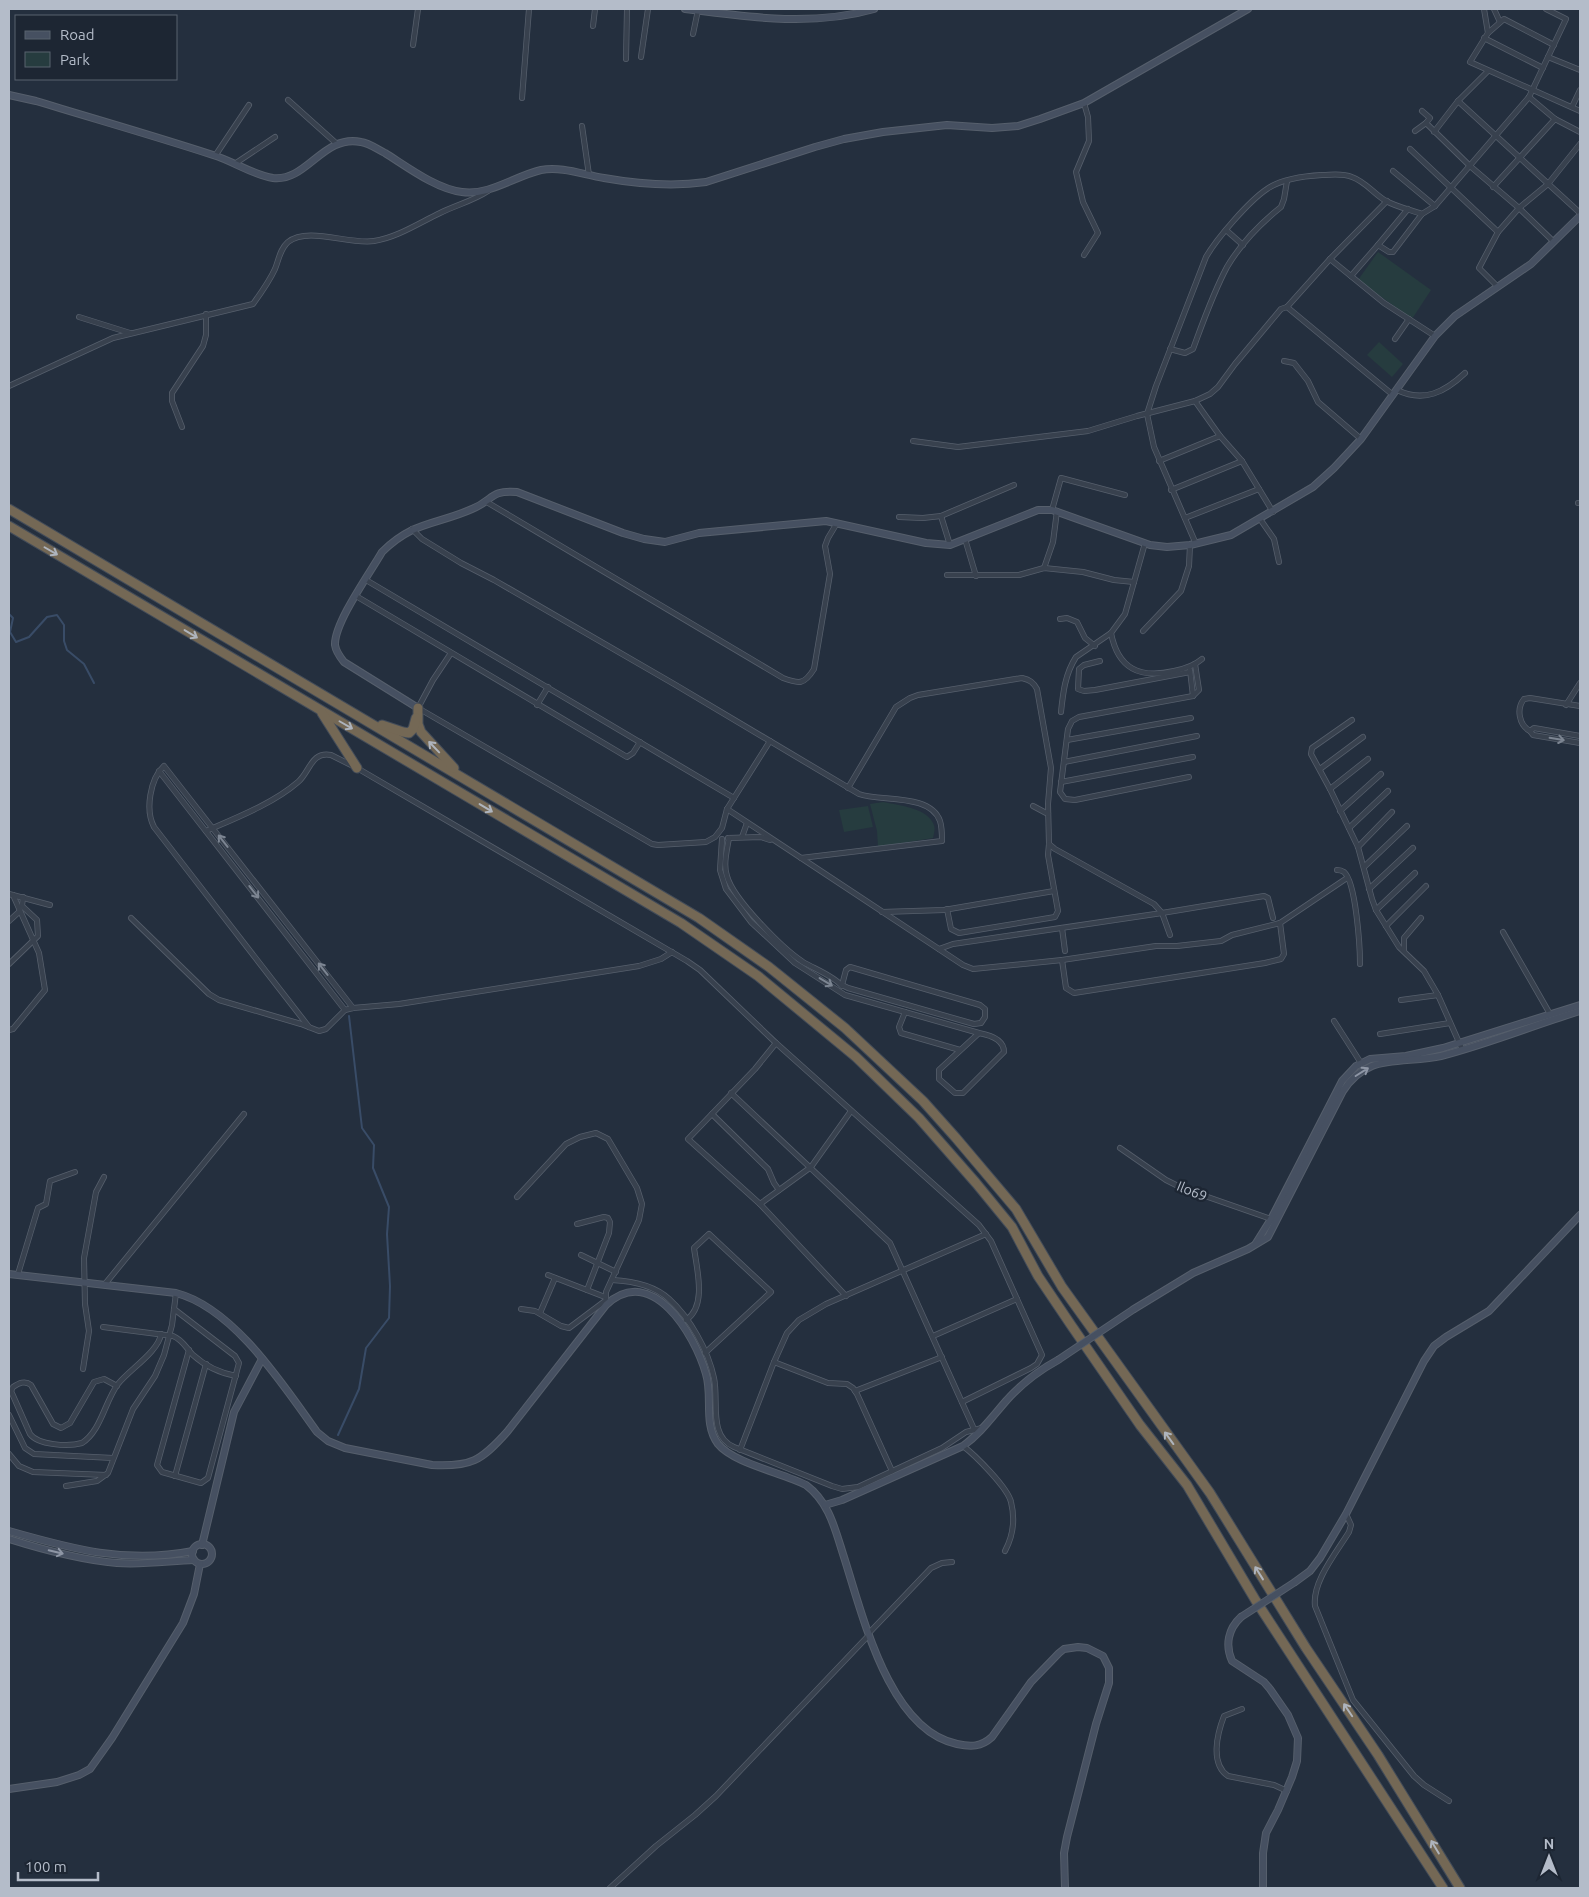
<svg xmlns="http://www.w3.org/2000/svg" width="1589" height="1897" font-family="Ubuntu,sans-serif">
  <rect width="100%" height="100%" fill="#242f3e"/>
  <!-- green -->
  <g fill="#263c3f">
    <path d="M 1378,252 L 1431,290 L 1412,319 L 1358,280 Z"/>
    <path d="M 1379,342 L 1403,364 L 1392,377 L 1367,355 Z"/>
    <path d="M 883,802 C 898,805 926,808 933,823 C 936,828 934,833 933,838 L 878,847 L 877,831 L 870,804 Z"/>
    <path d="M 868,806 L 873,827 L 844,832 L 839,810 Z"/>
  </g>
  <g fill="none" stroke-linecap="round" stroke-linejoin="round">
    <!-- stream -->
    <g stroke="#394c67" stroke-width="2">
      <path d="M 9,614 L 13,618 L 10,632 L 16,642 L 29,637 L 47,617 L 57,615 L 64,625 L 64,641 L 67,650 L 84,664 L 94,683"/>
      <path d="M 338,1435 L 359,1389 L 366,1348 L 389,1318 L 390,1286 L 387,1234 L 389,1207 L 373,1168 L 374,1145 L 362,1128 L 349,1016"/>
    </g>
    <defs>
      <g id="street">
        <path d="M 1484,9 L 1488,33 L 1470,62 L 1580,111"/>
        <path d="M 1494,9 L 1500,22"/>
        <path d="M 593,26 L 595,9"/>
        <path d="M 1488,33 L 1504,19 L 1554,45"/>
        <path d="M 693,34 L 698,10"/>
        <path d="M 1484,38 L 1543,68"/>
        <path d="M 413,45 L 418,9"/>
        <path d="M 641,57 L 648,9"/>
        <path d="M 1548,57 L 1580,70"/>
        <path d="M 626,59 L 627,9"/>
        <path d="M 1529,97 L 1555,119 L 1580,132"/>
        <path d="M 522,98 L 529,9"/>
        <path d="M 288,100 L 337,144"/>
        <path d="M 1458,101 L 1580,213"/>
        <path d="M 1572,107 L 1580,90"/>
        <path d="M 1426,123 L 1470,166 L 1519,208 L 1554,242"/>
        <path d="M 582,126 L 589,175"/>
        <path d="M 1415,131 L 1426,123 L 1430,118 L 1422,111"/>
        <path d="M 1434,132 L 1458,101 L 1488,71"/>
        <path d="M 1410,149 L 1498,232"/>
        <path d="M 215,156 L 249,105"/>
        <path d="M 236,163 L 275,137"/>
        <path d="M 1393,171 L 1435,206"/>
        <path d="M 1493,187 L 1555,119"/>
        <path d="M 1226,230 L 1243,245"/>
        <path d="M 1378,245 L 1408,209"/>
        <path d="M 1084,255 L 1098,233 L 1083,202 L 1076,172 L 1089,141 L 1088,117 L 1084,103"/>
        <path d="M 1330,259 L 1384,303 L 1435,336"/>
        <path d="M 1351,276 L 1378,245 L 1389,252 L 1393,252 L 1422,214 L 1435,206 L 1529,97 L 1566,19 L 1546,9"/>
        <path d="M 1498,287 L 1479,268 L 1498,232 L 1519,208 L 1548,184 L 1580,144"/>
        <path d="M 1287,307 L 1330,259 L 1387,201"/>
        <path d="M 79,317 L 130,333"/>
        <path d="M 1395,339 L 1409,319"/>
        <path d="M 1170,349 L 1185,353 L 1193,349 C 1203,322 1213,293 1227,267 C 1240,245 1261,223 1281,207 L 1284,199 L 1287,181"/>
        <path d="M 1284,361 L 1294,363 L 1308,381 L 1318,402 L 1361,439"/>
        <path d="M 9,386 L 113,338 L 253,304 C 261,293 269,282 275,269 C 279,259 280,249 288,242 C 308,226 349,245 374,241 C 396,238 419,223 440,213 C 456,205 473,201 488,191"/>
        <path d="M 1397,390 C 1424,403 1445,392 1465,373"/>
        <path d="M 1195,401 L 1220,436 L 1242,461 L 1273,512"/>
        <path d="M 182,427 L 172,401 L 172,393 L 203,346 L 206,335 L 206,314"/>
        <path d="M 913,441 L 958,447 L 1088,431 L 1137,416 L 1195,401 L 1210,394 L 1218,387 L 1235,364 L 1281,309 L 1287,307 L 1393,395"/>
        <path d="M 1159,461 L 1220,436"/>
        <path d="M 1171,490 L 1242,461"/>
        <path d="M 485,501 L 783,678 C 799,684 804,685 814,669 L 830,574 L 825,546 L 828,538 L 837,523"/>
        <path d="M 1578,503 L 1580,503"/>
        <path d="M 1052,510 L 1061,478 L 1125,495"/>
        <path d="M 941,516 L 950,545"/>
        <path d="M 899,517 L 923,518 L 941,516 L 1014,485"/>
        <path d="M 1185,518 L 1259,489"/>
        <path d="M 1260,519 L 1274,539 L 1279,562"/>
        <path d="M 412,529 L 422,539 L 461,563 L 494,580 L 674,684 L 859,794 C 880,802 930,793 940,821 C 942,827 942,835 942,841 L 801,858"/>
        <path d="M 965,539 L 976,576"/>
        <path d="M 1196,544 L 1154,447 L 1147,414 L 1156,386 L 1206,257 C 1217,238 1249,201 1267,189 C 1281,179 1305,176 1322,175 C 1332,175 1342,173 1352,177 C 1366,182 1374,194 1386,201 C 1397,207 1411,210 1422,214"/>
        <path d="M 1044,568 L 1053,542 L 1057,511"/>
        <path d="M 947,575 L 1019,575 L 1044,568 L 1083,572 L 1114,580 L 1134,582"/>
        <path d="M 366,580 L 734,798"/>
        <path d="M 356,596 L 627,757 L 633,753 L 640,742"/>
        <path d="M 1060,619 L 1067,618 L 1077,622 L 1085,638 L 1095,646"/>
        <path d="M 1143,631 L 1181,591 L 1189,566 L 1190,545"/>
        <path d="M 1111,633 C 1118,669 1140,679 1174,671 C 1184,669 1194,666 1202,659"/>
        <path d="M 451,653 L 433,680 L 418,708 L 652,844 L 658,845 L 706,842 L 715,837 L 722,828 L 727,809 L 770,741"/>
        <path d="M 1100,661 L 1084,665 L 1079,669 L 1078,689 L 1084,691 L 1095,690 L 1190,672"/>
        <path d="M 1190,670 L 1193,696"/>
        <path d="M 537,705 L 548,687"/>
        <path d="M 1566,705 L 1580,683"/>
        <path d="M 1061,712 C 1063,693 1065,674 1076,657 L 1111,633 L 1125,614 L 1145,543"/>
        <path d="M 1352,720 L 1312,748 L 1311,754 L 1330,789 L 1358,847 L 1372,899 L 1376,910 L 1399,947 L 1424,971 L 1438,995 L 1462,1049"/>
        <path d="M 1530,731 C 1519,725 1516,709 1524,699 L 1530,698 L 1580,706"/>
        <path d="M 1580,736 L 1534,728 L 1530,731 L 1533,735 L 1580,743"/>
        <path d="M 1067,740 L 1191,718"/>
        <path d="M 1064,762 L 1197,736"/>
        <path d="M 1320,769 L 1363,737"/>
        <path d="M 159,771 L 345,1010"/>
        <path d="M 1189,777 L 1075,800 L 1065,799 L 1060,792 L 1068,729 L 1072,721 L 1079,717 L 1193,696 L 1199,690 L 1195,664"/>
        <path d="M 1061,782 L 1193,757"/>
        <path d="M 848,788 L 896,707 L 910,698 L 918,695 L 1022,678 C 1030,680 1033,682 1037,689 L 1051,768 L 1048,804 L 1049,844 L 1055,849 L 1154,904 L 1162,913 L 1170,935"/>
        <path d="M 1330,789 L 1368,759"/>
        <path d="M 1033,806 L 1048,814"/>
        <path d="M 727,809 L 963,965 L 973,969 L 1062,960 L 1156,946 L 1177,946 L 1221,941 L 1232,935 L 1280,923 L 1347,878"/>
        <path d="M 1340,811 L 1381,774"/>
        <path d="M 1349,828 L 1388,791"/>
        <path d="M 206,831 C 236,818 274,803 298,782 C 310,772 311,751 331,755 L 357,768 L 687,961 L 700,970 L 776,1043 L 979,1225 L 991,1241 L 1042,1355 L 1037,1364 L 1031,1368 L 962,1402"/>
        <path d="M 742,837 L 747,823"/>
        <path d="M 728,838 L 761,837 L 770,840"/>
        <path d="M 729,838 C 727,850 723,865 727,876 C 733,899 783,949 803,962 C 815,969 834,976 842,986"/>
        <path d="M 722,839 L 720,870 L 726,889 L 751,922 L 795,963 L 845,995 L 979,1033 L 939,1070 L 939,1079 L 955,1093 L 963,1093 L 1004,1052 C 1004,1040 990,1035 979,1033"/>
        <path d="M 1358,847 L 1392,812"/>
        <path d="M 1364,867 L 1407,826"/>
        <path d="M 1337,870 C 1340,870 1341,870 1344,872 C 1356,882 1360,947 1360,964"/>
        <path d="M 1369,889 L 1413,848"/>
        <path d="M 9,894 L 50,905"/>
        <path d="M 947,909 L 951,929 L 959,933 L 1055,917 L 1058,911 L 1048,855 L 1049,844"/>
        <path d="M 1376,910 L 1415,873"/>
        <path d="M 882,912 L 944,910 L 1054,891"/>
        <path d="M 131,918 L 209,994 L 219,1000 L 301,1024 L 319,1031 L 326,1029 L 345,1010 L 353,1008 L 399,1004 L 639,966 L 661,959 L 672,952"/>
        <path d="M 9,921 L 20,911"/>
        <path d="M 1386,926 L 1426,886"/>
        <path d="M 1062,928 L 1065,951"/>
        <path d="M 1503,932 L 1550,1014"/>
        <path d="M 939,949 L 953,944 L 1162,913 L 1264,896 L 1268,898 L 1273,918"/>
        <path d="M 1404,951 L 1404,938 L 1421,918"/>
        <path d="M 1062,960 L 1066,988 L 1074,993 L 1265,963 L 1281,959 L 1284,954 L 1280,923"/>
        <path d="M 9,964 L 38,936 L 37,920 L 22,906 L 23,897"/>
        <path d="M 850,967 L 980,1005 L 985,1009 L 985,1017 L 981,1023 L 974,1024 L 848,988 L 842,985 L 846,970 Z"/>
        <path d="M 1401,1000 L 1438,995"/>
        <path d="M 905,1012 L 899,1027 L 901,1033 L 960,1050"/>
        <path d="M 1334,1021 L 1361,1063"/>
        <path d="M 309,1027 L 154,827 C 145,810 150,779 164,766 L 353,1008"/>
        <path d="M 9,1030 L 13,1029 L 45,990 L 39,953 L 13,895"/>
        <path d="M 1380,1034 L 1450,1023"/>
        <path d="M 776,1043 L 755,1069 L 688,1139 L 760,1204 L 846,1296"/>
        <path d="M 731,1093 L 890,1243 L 974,1429"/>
        <path d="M 712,1114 L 768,1169 L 774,1183 L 779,1190"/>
        <path d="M 1120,1148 L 1166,1180 L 1182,1188 L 1271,1219"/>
        <path d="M 517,1197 L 566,1144 L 580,1137 L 596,1133 L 608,1139 L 637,1188 L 642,1204 L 639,1220 L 606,1292 L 606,1305"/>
        <path d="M 760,1204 L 811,1167 L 851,1111"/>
        <path d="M 577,1224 L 604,1217 L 608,1218 L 610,1222 L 609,1233 L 587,1290"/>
        <path d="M 581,1255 L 616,1272"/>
        <path d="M 18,1274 L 38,1208 L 46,1204 L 50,1181 L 75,1172"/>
        <path d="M 548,1275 L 605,1297"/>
        <path d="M 612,1280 C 632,1281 654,1285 669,1299 C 690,1318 708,1350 714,1378 C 719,1401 708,1436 734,1447 L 832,1486 L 842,1489 L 858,1487 L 942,1448 L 966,1432 L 982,1428"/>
        <path d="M 105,1284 L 244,1114"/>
        <path d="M 174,1309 L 235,1356 L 239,1363 L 208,1478 L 201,1483 L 162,1472 L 157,1465 L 189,1350"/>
        <path d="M 521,1309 L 535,1311 L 561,1326 L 569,1328 L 605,1301"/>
        <path d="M 540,1313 L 555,1278"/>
        <path d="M 686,1320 C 707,1306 697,1270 694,1248 L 709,1234 L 771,1292 L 705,1353"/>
        <path d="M 103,1327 L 173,1336 C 183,1340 186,1348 193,1355 C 205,1366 220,1373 236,1376"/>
        <path d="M 933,1336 L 1017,1299"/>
        <path d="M 774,1362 L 828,1383 L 847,1384 L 853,1388 L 857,1394 L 892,1471"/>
        <path d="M 83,1369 L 89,1331 L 85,1304 L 84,1258 L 96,1192 L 104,1177"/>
        <path d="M 117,1386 L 104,1379 L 94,1382 L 70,1423 L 61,1428 L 53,1424 L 31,1385 C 25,1380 19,1383 13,1387 L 11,1391 L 30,1434 C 38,1445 68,1447 82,1443 C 101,1431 105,1401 118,1384 C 129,1370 159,1351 161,1334"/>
        <path d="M 855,1391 L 942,1357"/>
        <path d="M 9,1415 L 25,1448 L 34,1454 L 113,1458"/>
        <path d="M 963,1446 C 975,1455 1008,1488 1011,1502 C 1015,1518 1013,1536 1005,1551"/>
        <path d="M 740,1450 L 774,1362 L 787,1333 L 799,1320 L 826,1304 L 986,1234"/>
        <path d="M 9,1454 L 19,1466 L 33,1472 L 106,1475"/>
        <path d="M 175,1476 L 206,1364"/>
        <path d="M 66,1486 L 97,1481 L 108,1473 L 133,1409 L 155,1376 L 164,1355 L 172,1325 L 176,1293"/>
        <path d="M 1346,1514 L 1351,1525 L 1349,1532 C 1336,1553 1312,1582 1315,1606 L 1353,1700 L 1414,1776 L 1424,1785 L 1449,1801"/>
        <path d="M 869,1633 L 931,1568 L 942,1563 L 952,1562"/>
        <path d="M 1242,1709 L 1224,1716 C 1217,1734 1210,1764 1228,1776 L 1274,1785 L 1287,1791"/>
        <path d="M 610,1888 L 656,1846 L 695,1815 L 716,1796 L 869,1635"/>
      </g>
      <g id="secondary">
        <path d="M 685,9 C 747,17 812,27 874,9"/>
        <path d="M 9,95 L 36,101 C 95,119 155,136 213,155 C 233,161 253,175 273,178 C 307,182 323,134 361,142 C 369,143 377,149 385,153 C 406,166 436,189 462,192 C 489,196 515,176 541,170 C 562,166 584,175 604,178 C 638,184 672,187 706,182 L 815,147 L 844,139 L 883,132 L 947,125 L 992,128 L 1018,126 L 1040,119 L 1084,103 L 1248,9"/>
        <path d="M 418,708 L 344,662 C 340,657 336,652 335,645 C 334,623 370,573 382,552 C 413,521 436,525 472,509 C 494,500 489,490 517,492 L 623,533 L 644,539 L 665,542 L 699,533 L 826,521 L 926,543 L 950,545 L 1038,510 L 1052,510 L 1150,545 L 1167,547 L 1190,545 L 1231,535 L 1313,487 L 1334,468 L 1361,439 L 1435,336 L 1455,316 L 1531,264 L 1580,216"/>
        <path d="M 1256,1243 L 1271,1219 L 1342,1081 L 1356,1066 L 1370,1059 L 1406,1056 L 1443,1048 L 1580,1005"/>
        <path d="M 9,1274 L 176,1293 C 234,1308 283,1385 317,1432 L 328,1441 L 345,1448 L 432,1465 C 471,1467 481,1461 507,1432 L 606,1305 C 652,1262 695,1335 706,1374 C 713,1396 703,1424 718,1444 C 733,1463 783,1473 806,1485 C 829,1502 835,1529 843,1554 C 862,1612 888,1730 957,1744 C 971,1747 981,1747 992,1737 L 1031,1682 L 1059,1653 L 1064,1649 L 1078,1647 L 1087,1648 L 1103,1656 L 1109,1668 L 1109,1683 L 1096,1724 L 1067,1837 L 1064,1853 L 1065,1888"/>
        <path d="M 1134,1309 L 1193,1273 L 1248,1249 L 1268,1237 L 1343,1091 C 1350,1080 1360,1071 1372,1066 C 1390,1059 1420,1061 1441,1056 C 1488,1044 1534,1025 1580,1011"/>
        <path d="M 825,1505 L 842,1500 L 963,1446 C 980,1434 992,1417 1006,1401 C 1021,1384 1038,1371 1058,1360"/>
        <path d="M 9,1531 C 72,1549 126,1564 193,1551"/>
        <path d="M 9,1539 C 44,1550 80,1560 117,1563 C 143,1565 169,1561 194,1560"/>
        <circle cx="202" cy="1554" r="10"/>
        <path d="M 202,1545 L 234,1412 L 262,1359"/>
        <path d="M 1295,1582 L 1310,1571 L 1320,1558 L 1346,1514 L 1424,1361 L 1434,1346 L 1446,1337 L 1489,1311 L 1580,1215"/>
        <path d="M 1241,1617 C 1228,1629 1225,1645 1232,1661 L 1264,1682 L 1270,1689 L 1288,1715 L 1298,1738 L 1297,1761 L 1292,1777 L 1278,1810 L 1266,1833 L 1263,1853 L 1263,1888"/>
        <path d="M 9,1789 L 57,1782 L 79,1775 L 90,1769 L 112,1738 L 183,1623 L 194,1594 L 200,1564"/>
      </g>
      <g id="highway">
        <path d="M 9,509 L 699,918 L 769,967 L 845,1028 L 923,1101 L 956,1138 L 1016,1209 L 1062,1287 L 1210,1493 L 1306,1648 L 1378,1755 L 1460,1888"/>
        <path d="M 9,526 L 681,923 L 758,976 L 856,1057 L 919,1118 L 976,1183 L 1012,1227 L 1038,1276 L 1071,1325 L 1140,1425 L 1187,1485 L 1256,1601 L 1443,1888"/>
        <path d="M 418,708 L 418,724 L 421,732 L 454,768"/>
        <path d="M 322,713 L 357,768"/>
        <path d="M 382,725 L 403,732 L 409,733 L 413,729 L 416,718"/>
      </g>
    </defs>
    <!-- street casing -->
    <use href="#street" stroke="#565f6c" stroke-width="6"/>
    <!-- secondary casing -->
    <use href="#secondary" stroke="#565f6c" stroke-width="8"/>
    <!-- highway casing -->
    <use href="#highway" stroke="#434c59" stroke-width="11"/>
    <!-- street -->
    <use href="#street" stroke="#38414e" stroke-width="4.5"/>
    <!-- secondary -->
    <use href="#secondary" stroke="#465061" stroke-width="6"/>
    <!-- highway -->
    <use href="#highway" stroke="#746855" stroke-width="9"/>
    <defs>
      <g id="secondary-bridge">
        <path d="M 1058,1360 L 1134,1309"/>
        <path d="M 1241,1617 L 1295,1582"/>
      </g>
    </defs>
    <!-- secondary-bridge casing -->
    <use href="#secondary-bridge" stroke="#565f6c" stroke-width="8" stroke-linecap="butt"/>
    <!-- secondary-bridge -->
    <use href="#secondary-bridge" stroke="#465061" stroke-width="6"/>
  </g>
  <!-- one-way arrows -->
  <defs><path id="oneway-shaft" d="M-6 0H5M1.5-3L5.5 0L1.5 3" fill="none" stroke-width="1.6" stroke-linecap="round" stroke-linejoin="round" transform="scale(1.25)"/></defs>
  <g stroke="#aeb4bd">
    <use href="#oneway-shaft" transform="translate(51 551) rotate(30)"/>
    <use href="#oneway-shaft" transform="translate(191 634) rotate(31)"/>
    <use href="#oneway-shaft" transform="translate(346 725) rotate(30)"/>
    <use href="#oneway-shaft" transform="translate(434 747) rotate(-134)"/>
    <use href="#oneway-shaft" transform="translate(486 808) rotate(31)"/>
    <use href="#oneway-shaft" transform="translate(1169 1438) rotate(-126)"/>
    <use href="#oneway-shaft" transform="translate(1259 1573) rotate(-122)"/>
    <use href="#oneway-shaft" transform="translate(1348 1710) rotate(-124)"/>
    <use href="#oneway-shaft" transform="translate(1435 1847) rotate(-121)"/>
  </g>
  <g stroke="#7c8592">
    <use href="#oneway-shaft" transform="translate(1557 739) rotate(9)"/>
    <use href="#oneway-shaft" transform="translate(223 841) rotate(-128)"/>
    <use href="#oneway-shaft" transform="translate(254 892) rotate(52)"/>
    <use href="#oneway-shaft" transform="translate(323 969) rotate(-128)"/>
    <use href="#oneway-shaft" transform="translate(826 982) rotate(31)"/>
  </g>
  <g stroke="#8e96a5">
    <use href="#oneway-shaft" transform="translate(1362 1072) rotate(-32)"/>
    <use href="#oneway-shaft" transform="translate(56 1552) rotate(14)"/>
  </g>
  <g text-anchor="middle" stroke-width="5" stroke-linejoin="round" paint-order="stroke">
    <!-- street labels -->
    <g font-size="14" fill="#b4bcc9" stroke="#1d2633">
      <text transform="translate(1192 1191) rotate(22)" y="5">Ilo69</text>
    </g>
  </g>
  <!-- border -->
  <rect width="1589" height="1897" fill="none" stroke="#b4bcc9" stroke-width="20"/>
  <!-- legend -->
  <rect x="15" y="15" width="162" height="65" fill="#1d2633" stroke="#59626f"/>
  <rect x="25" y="31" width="25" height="8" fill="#465061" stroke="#59626f"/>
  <text x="60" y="40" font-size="15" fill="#b4bcc9">Road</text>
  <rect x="25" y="52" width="25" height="15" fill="#263c3f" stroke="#59626f"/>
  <text x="60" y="65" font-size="15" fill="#b4bcc9">Park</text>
  <!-- north arrow -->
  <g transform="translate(1549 1857)" stroke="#1d2633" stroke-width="4" paint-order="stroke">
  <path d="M0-4L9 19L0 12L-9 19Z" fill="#b4bcc9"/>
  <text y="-8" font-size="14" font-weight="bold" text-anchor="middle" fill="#b4bcc9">N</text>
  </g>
  <!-- scale -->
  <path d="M18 1872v8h80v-8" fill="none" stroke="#b4bcc9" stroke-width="2.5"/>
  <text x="25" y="1872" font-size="15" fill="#b4bcc9" stroke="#1d2633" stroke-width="4" paint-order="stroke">100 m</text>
</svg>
